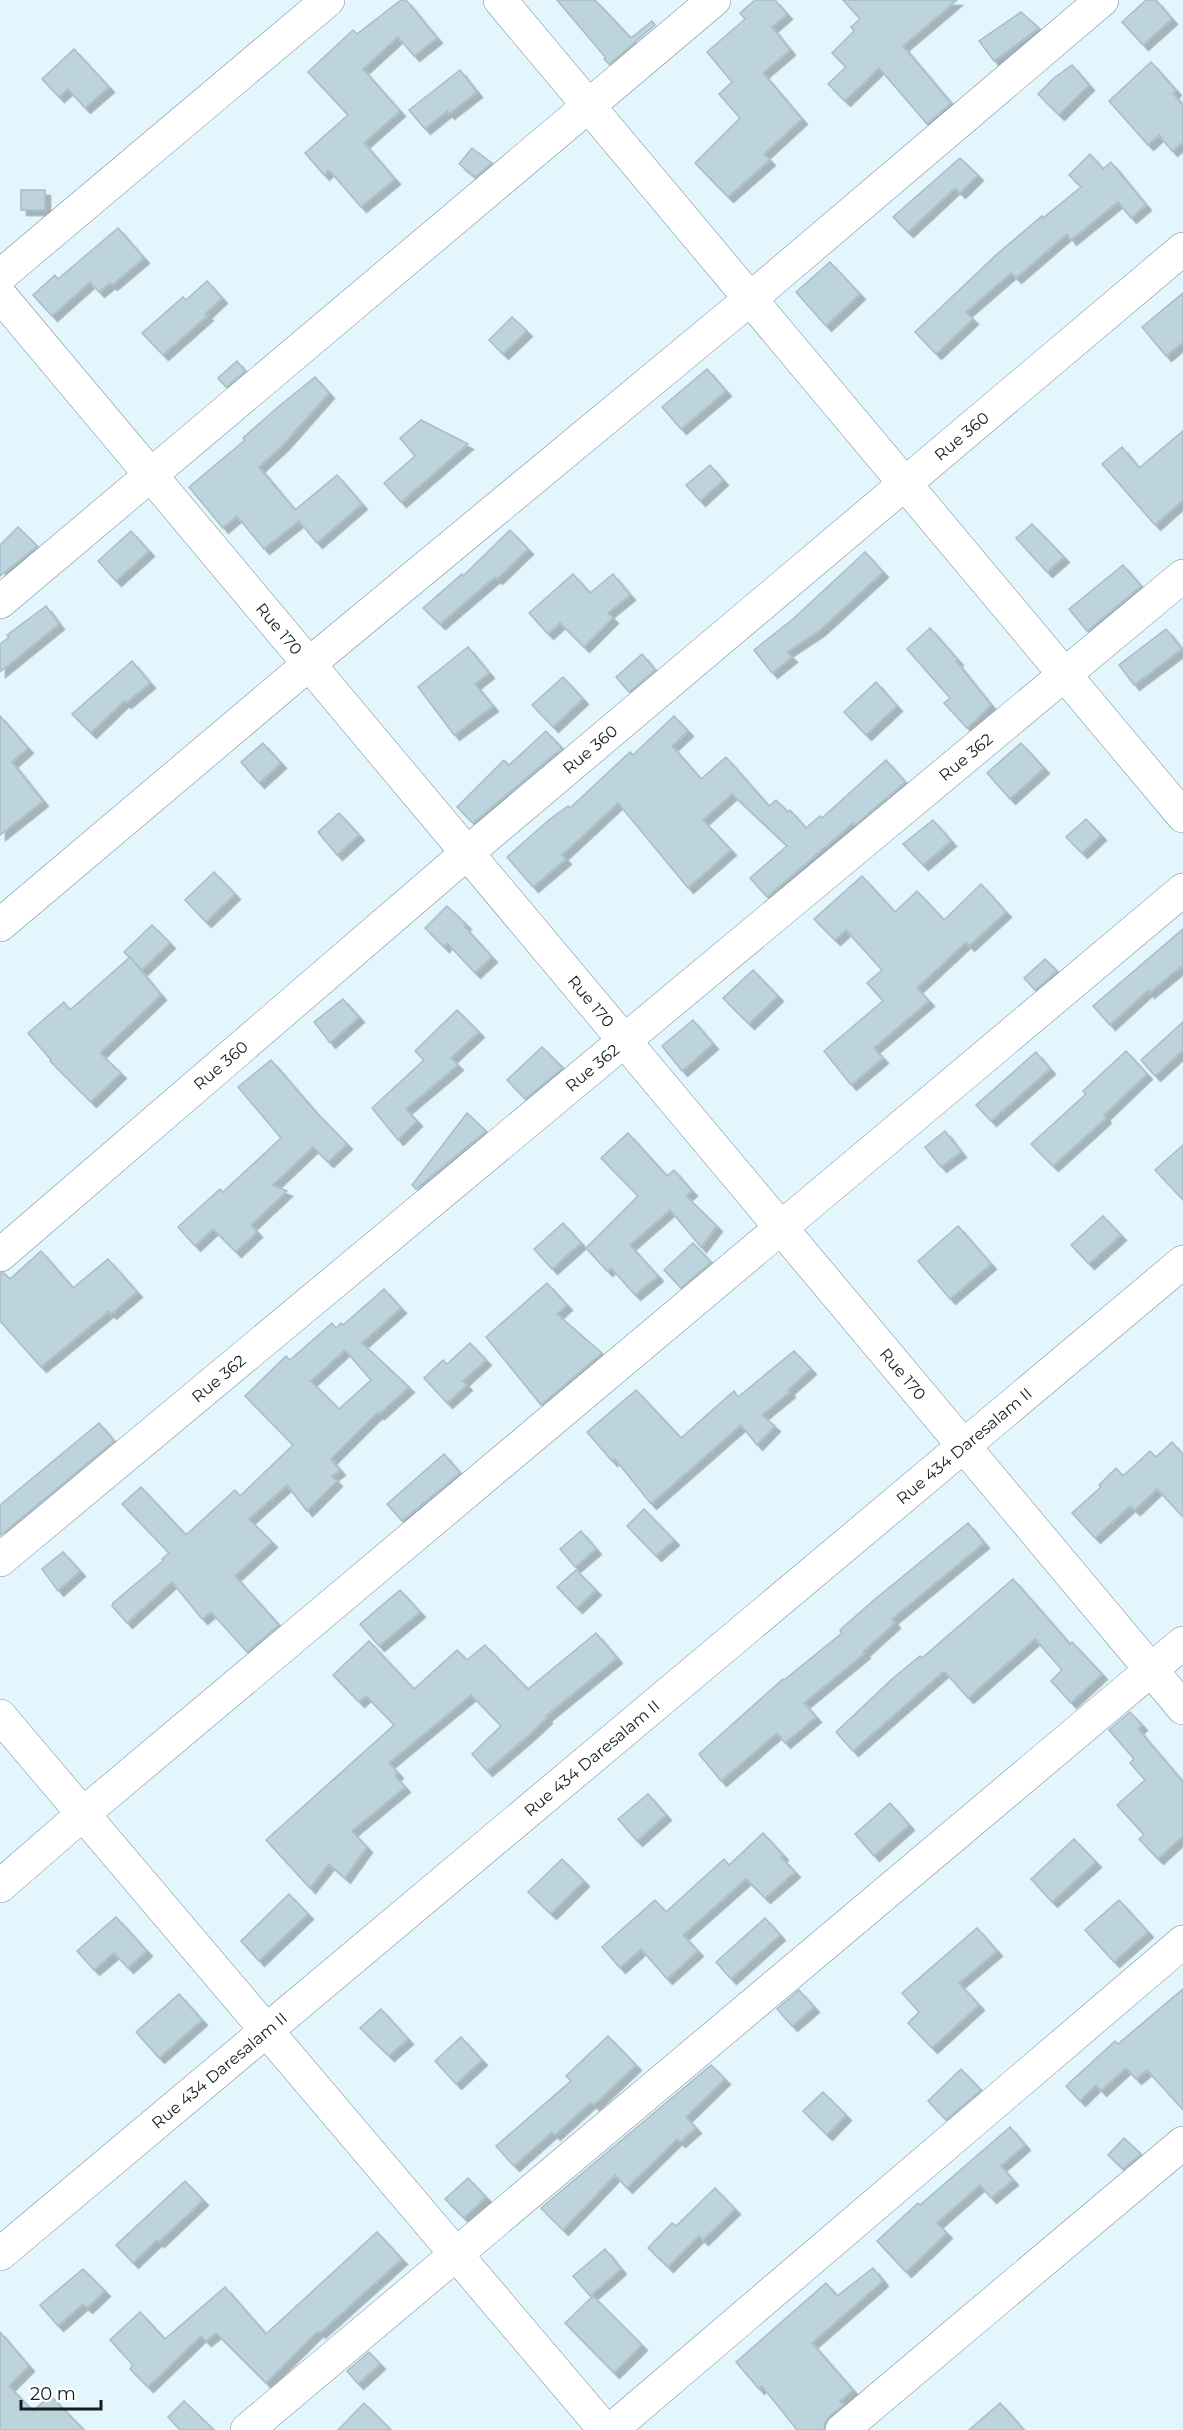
<svg xmlns="http://www.w3.org/2000/svg" width="1183" height="2430" font-family="Montserrat,sans-serif">
  <defs>
    <filter id="shadow"><feDropShadow dx="5.5" dy="5.5" stdDeviation="0" flood-color="#0004"/></filter>
  </defs>
  <rect width="100%" height="100%" fill="#e3f6fe"/>
  <!-- building -->
  <g fill="#bed4dd" stroke="#a7bdc7" stroke-width="1.5" fill-rule="evenodd" filter="url(#shadow)">
    <path d="M 401,0 L 406,0 L 437,38 L 414,56 L 398,37 L 363,69 L 400,111 L 364,143 L 395,179 L 361,207 L 329,170 L 324,175 L 305,153 L 348,115 L 308,72 L 353,30 L 357,34 Z"/>
    <path d="M 557,0 L 595,0 L 631,38 L 652,21 L 655,25 L 609,64 L 604,59 L 606,58 Z"/>
    <path d="M 755,0 L 775,0 L 787,14 L 772,27 L 790,50 L 763,73 L 802,119 L 764,154 L 770,160 L 728,197 L 695,163 L 740,118 L 719,94 L 732,82 L 707,52 L 745,19 L 740,13 Z"/>
    <path d="M 843,0 L 957,0 L 903,46 L 951,103 L 927,124 L 879,68 L 845,101 L 828,84 L 846,67 L 832,53 L 854,31 L 851,27 L 860,19 Z"/>
    <path d="M 1146,0 L 1156,0 L 1172,19 L 1143,45 L 1122,22 Z"/>
    <path d="M 1021,12 L 1039,28 L 994,61 L 979,41 Z"/>
    <path d="M 74,49 L 109,87 L 85,108 L 68,89 L 59,97 L 42,79 Z"/>
    <path d="M 1151,62 L 1176,90 L 1173,93 L 1183,106 L 1183,142 L 1172,151 L 1159,135 L 1148,145 L 1109,101 Z"/>
    <path d="M 1072,65 L 1089,85 L 1059,115 L 1038,94 L 1054,78 Z"/>
    <path d="M 460,70 L 477,92 L 449,114 L 447,111 L 425,129 L 409,110 Z"/>
    <path d="M 472,148 L 492,163 L 475,177 L 459,164 Z"/>
    <path d="M 1090,154 L 1103,169 L 1111,162 L 1146,205 L 1131,218 L 1118,202 L 1071,240 L 1067,234 L 1016,278 L 1011,273 L 966,312 L 973,319 L 936,354 L 915,332 L 996,255 L 1042,216 L 1043,218 L 1081,187 L 1069,175 Z"/>
    <path d="M 960,158 L 978,175 L 960,193 L 955,188 L 908,232 L 893,217 Z"/>
    <rect x="21" y="190" width="24" height="20"/>
    <path d="M 118,228 L 144,258 L 112,285 L 110,283 L 99,292 L 90,282 L 52,316 L 33,295 L 55,275 L 58,279 Z"/>
    <path d="M 830,262 L 860,294 L 826,326 L 796,292 Z"/>
    <path d="M 207,281 L 222,298 L 205,314 L 208,315 L 163,355 L 142,333 L 183,297 L 186,300 Z"/>
    <path d="M 1183,293 L 1183,342 L 1166,356 L 1142,327 Z"/>
    <path d="M 512,317 L 527,331 L 503,354 L 489,340 Z"/>
    <path d="M 237,361 L 245,371 L 226,387 L 218,378 Z"/>
    <path d="M 707,369 L 726,391 L 681,429 L 662,407 Z"/>
    <path d="M 315,377 L 329,393 L 283,445 L 259,467 L 295,510 L 337,475 L 362,504 L 317,543 L 299,521 L 264,549 L 237,516 L 223,528 L 189,487 L 245,440 L 243,438 L 278,407 Z"/>
    <path d="M 421,420 L 468,444 L 401,502 L 384,483 L 415,456 L 400,438 Z"/>
    <path d="M 1183,431 L 1183,500 L 1155,525 L 1102,464 L 1122,447 L 1139,468 Z"/>
    <path d="M 710,465 L 723,480 L 700,501 L 686,485 Z"/>
    <path d="M 1032,524 L 1064,557 L 1047,572 L 1016,538 Z"/>
    <path d="M 18,527 L 37,546 L 0,576 L 0,545 Z"/>
    <path d="M 510,530 L 528,549 L 497,579 L 495,577 L 440,624 L 423,608 L 462,574 L 463,576 Z"/>
    <path d="M 131,531 L 149,551 L 116,581 L 98,561 Z"/>
    <path d="M 865,552 L 883,572 L 820,630 L 787,652 L 792,657 L 772,673 L 754,650 L 793,619 Z"/>
    <path d="M 1123,565 L 1141,586 L 1087,631 L 1069,609 Z"/>
    <path d="M 573,574 L 590,593 L 613,574 L 630,595 L 608,613 L 613,618 L 584,647 L 560,623 L 548,634 L 529,613 Z"/>
    <path d="M 46,606 L 59,624 L 0,672 L 0,644 L 9,637 L 7,635 Z"/>
    <path d="M 930,628 L 958,660 L 956,661 L 991,705 L 967,728 L 944,703 L 950,698 L 907,649 Z"/>
    <path d="M 1166,629 L 1182,649 L 1134,685 L 1119,665 Z"/>
    <path d="M 468,647 L 489,673 L 475,684 L 493,706 L 454,735 L 418,687 Z"/>
    <path d="M 642,654 L 655,670 L 629,692 L 616,677 Z"/>
    <path d="M 132,661 L 150,683 L 126,703 L 124,701 L 91,733 L 72,714 Z"/>
    <path d="M 563,677 L 583,699 L 553,727 L 532,705 Z"/>
    <path d="M 876,682 L 897,706 L 866,735 L 844,712 Z"/>
    <path d="M 0,716 L 28,748 L 12,762 L 43,801 L 0,835 Z"/>
    <path d="M 674,716 L 688,731 L 672,746 L 701,779 L 726,757 L 769,806 L 776,800 L 788,812 L 790,810 L 806,828 L 820,816 L 822,818 L 886,760 L 905,782 L 855,825 L 853,823 L 767,897 L 750,878 L 787,846 L 732,794 L 703,820 L 731,850 L 688,888 L 618,803 L 562,855 L 566,859 L 533,887 L 507,857 L 550,819 L 568,806 L 570,808 L 630,752 L 633,755 Z"/>
    <path d="M 546,731 L 562,748 L 473,823 L 457,807 L 504,760 L 509,765 Z"/>
    <path d="M 263,743 L 281,763 L 259,783 L 241,762 Z"/>
    <path d="M 1021,743 L 1044,768 L 1010,799 L 987,773 Z"/>
    <path d="M 339,813 L 359,835 L 337,855 L 318,832 Z"/>
    <path d="M 1086,819 L 1101,835 L 1082,853 L 1066,837 Z"/>
    <path d="M 933,820 L 951,841 L 923,865 L 903,844 Z"/>
    <path d="M 214,872 L 235,894 L 206,922 L 185,900 Z"/>
    <path d="M 862,876 L 895,912 L 917,891 L 944,920 L 981,884 L 1006,912 L 969,946 L 966,942 L 917,988 L 929,1001 L 874,1048 L 883,1058 L 851,1085 L 824,1051 L 883,1001 L 867,983 L 882,970 L 846,930 L 835,940 L 814,919 Z"/>
    <path d="M 447,906 L 466,924 L 464,926 L 492,957 L 475,973 L 447,943 L 444,947 L 425,928 Z"/>
    <path d="M 152,925 L 170,943 L 142,970 L 124,952 Z"/>
    <path d="M 1183,929 L 1183,965 L 1149,993 L 1148,990 L 1110,1025 L 1093,1006 Z"/>
    <path d="M 130,957 L 161,995 L 100,1053 L 121,1073 L 91,1102 L 50,1061 L 51,1060 L 28,1033 L 64,1002 L 70,1010 Z"/>
    <path d="M 1045,959 L 1057,971 L 1035,990 L 1024,978 Z"/>
    <path d="M 753,970 L 778,996 L 749,1024 L 723,998 Z"/>
    <path d="M 343,999 L 359,1017 L 330,1043 L 314,1022 Z"/>
    <path d="M 457,1010 L 479,1032 L 451,1058 L 458,1065 L 406,1109 L 417,1121 L 398,1140 L 372,1108 L 424,1060 L 415,1051 Z"/>
    <path d="M 693,1020 L 713,1044 L 682,1071 L 662,1046 Z"/>
    <path d="M 1183,1022 L 1183,1050 L 1155,1076 L 1141,1060 Z"/>
    <path d="M 542,1047 L 563,1068 L 525,1099 L 507,1080 Z"/>
    <path d="M 1126,1051 L 1147,1074 L 1104,1115 L 1106,1118 L 1053,1166 L 1031,1144 L 1086,1094 L 1083,1091 Z"/>
    <path d="M 1036,1052 L 1050,1069 L 991,1121 L 976,1105 Z"/>
    <path d="M 271,1060 L 314,1110 L 347,1144 L 328,1162 L 313,1147 L 273,1185 L 287,1191 L 251,1225 L 257,1232 L 236,1252 L 213,1229 L 195,1246 L 178,1227 L 220,1189 L 223,1192 L 281,1138 L 238,1087 Z"/>
    <path d="M 467,1113 L 486,1131 L 416,1189 L 412,1185 Z"/>
    <path d="M 945,1131 L 961,1152 L 941,1167 L 925,1147 Z"/>
    <path d="M 628,1133 L 667,1176 L 674,1170 L 692,1191 L 686,1196 L 717,1226 L 701,1247 L 670,1210 L 630,1245 L 658,1276 L 635,1295 L 611,1268 L 607,1271 L 586,1248 L 638,1196 L 601,1158 Z"/>
    <path d="M 1183,1145 L 1183,1200 L 1155,1170 Z"/>
    <path d="M 1103,1216 L 1121,1235 L 1089,1264 L 1071,1245 Z"/>
    <path d="M 563,1223 L 581,1243 L 552,1269 L 534,1249 Z"/>
    <path d="M 958,1226 L 991,1264 L 950,1299 L 918,1261 Z"/>
    <path d="M 693,1243 L 711,1262 L 681,1288 L 664,1270 Z"/>
    <path d="M 41,1251 L 73,1288 L 108,1259 L 137,1292 L 111,1314 L 109,1311 L 41,1367 L 0,1321 L 0,1273 L 4,1273 L 10,1279 Z"/>
    <path d="M 547,1283 L 567,1305 L 557,1314 L 602,1353 L 541,1405 L 486,1337 Z"/>
    <path d="M 384,1289 L 401,1308 L 362,1343 L 409,1387 L 379,1414 L 377,1413 L 331,1459 L 340,1470 L 332,1476 L 337,1481 L 307,1511 L 287,1485 L 249,1519 L 272,1542 L 235,1576 L 279,1625 L 247,1652 L 211,1612 L 202,1619 L 172,1582 L 127,1623 L 112,1606 L 113,1603 L 164,1560 L 162,1559 L 169,1553 L 122,1504 L 141,1487 L 186,1535 L 235,1490 L 240,1496 L 293,1445 L 245,1396 L 286,1356 L 290,1360 L 332,1323 L 336,1328 L 341,1323 L 343,1325 ZM 345,1350 L 371,1380 L 339,1409 L 311,1381 Z"/>
    <path d="M 470,1343 L 486,1360 L 463,1381 L 467,1385 L 447,1403 L 424,1378 L 443,1360 L 447,1364 Z"/>
    <path d="M 794,1351 L 811,1369 L 788,1390 L 790,1392 L 762,1415 L 775,1426 L 757,1445 L 741,1425 L 651,1504 L 615,1459 L 612,1461 L 587,1432 L 636,1390 L 681,1438 L 734,1391 L 738,1397 Z"/>
    <path d="M 99,1423 L 114,1441 L 0,1536 L 0,1505 Z"/>
    <path d="M 1172,1442 L 1183,1455 L 1183,1517 L 1157,1489 L 1135,1510 L 1130,1506 L 1095,1538 L 1072,1513 L 1101,1487 L 1099,1485 L 1116,1468 L 1123,1476 L 1150,1451 L 1156,1457 Z"/>
    <path d="M 444,1454 L 460,1473 L 402,1521 L 387,1504 Z"/>
    <path d="M 644,1509 L 674,1540 L 656,1556 L 627,1526 Z"/>
    <path d="M 968,1523 L 984,1543 L 892,1619 L 895,1623 L 863,1652 L 865,1653 L 804,1703 L 816,1717 L 785,1743 L 777,1733 L 721,1781 L 699,1754 L 783,1679 L 784,1680 L 842,1633 L 840,1630 L 874,1600 Z"/>
    <path d="M 581,1531 L 596,1549 L 575,1567 L 560,1549 Z"/>
    <path d="M 63,1552 L 80,1571 L 58,1591 L 42,1569 Z"/>
    <path d="M 576,1570 L 596,1590 L 577,1608 L 557,1587 Z"/>
    <path d="M 1013,1579 L 1070,1644 L 1072,1642 L 1102,1674 L 1071,1703 L 1051,1681 L 1062,1670 L 1035,1639 L 968,1698 L 945,1672 L 943,1672 L 853,1751 L 836,1732 L 892,1679 L 920,1656 L 922,1658 Z"/>
    <path d="M 400,1590 L 420,1612 L 379,1646 L 360,1624 Z"/>
    <path d="M 596,1633 L 617,1658 L 546,1716 L 547,1718 L 530,1734 L 487,1771 L 472,1754 L 501,1726 L 471,1695 L 389,1763 L 398,1773 L 395,1776 L 405,1787 L 352,1831 L 367,1847 L 345,1878 L 329,1864 L 310,1888 L 266,1840 L 394,1725 L 366,1696 L 359,1702 L 333,1675 L 369,1641 L 414,1689 L 457,1650 L 467,1660 L 485,1645 L 528,1689 Z"/>
    <path d="M 1130,1712 L 1142,1725 L 1138,1729 L 1183,1782 L 1183,1836 L 1158,1859 L 1139,1839 L 1144,1835 L 1117,1805 L 1145,1780 L 1130,1763 L 1134,1759 L 1109,1730 Z"/>
    <path d="M 648,1794 L 666,1815 L 637,1841 L 618,1819 Z"/>
    <path d="M 890,1803 L 909,1825 L 874,1856 L 855,1834 Z"/>
    <path d="M 763,1833 L 783,1855 L 781,1857 L 795,1872 L 765,1898 L 746,1879 L 683,1935 L 698,1951 L 667,1979 L 641,1949 L 620,1968 L 602,1947 L 655,1900 L 666,1912 L 724,1859 L 729,1865 Z"/>
    <path d="M 1074,1839 L 1096,1862 L 1052,1902 L 1031,1879 Z"/>
    <path d="M 562,1859 L 584,1881 L 551,1914 L 528,1892 Z"/>
    <path d="M 289,1894 L 308,1914 L 259,1961 L 241,1941 Z"/>
    <path d="M 1119,1900 L 1148,1932 L 1114,1962 L 1085,1930 Z"/>
    <path d="M 116,1917 L 147,1951 L 128,1968 L 114,1953 L 94,1970 L 77,1951 Z"/>
    <path d="M 765,1918 L 780,1935 L 731,1979 L 716,1962 Z"/>
    <path d="M 977,1928 L 997,1951 L 959,1983 L 979,2005 L 932,2048 L 908,2023 L 919,2012 L 902,1993 Z"/>
    <path d="M 1183,1989 L 1183,2110 L 1147,2070 L 1136,2079 L 1126,2068 L 1101,2091 L 1096,2085 L 1080,2101 L 1066,2086 L 1115,2041 L 1118,2044 Z"/>
    <path d="M 799,1990 L 814,2007 L 792,2026 L 777,2009 Z"/>
    <path d="M 179,1994 L 202,2020 L 159,2058 L 136,2032 Z"/>
    <path d="M 381,2009 L 408,2039 L 389,2056 L 360,2028 Z"/>
    <path d="M 608,2036 L 636,2065 L 594,2105 L 591,2102 L 555,2135 L 552,2132 L 514,2166 L 496,2146 L 571,2081 L 566,2076 Z"/>
    <path d="M 461,2037 L 482,2060 L 456,2084 L 435,2061 Z"/>
    <path d="M 711,2065 L 725,2079 L 686,2117 L 696,2128 L 680,2142 L 677,2139 L 627,2188 L 615,2175 L 563,2230 L 541,2208 Z"/>
    <path d="M 961,2069 L 981,2090 L 946,2120 L 928,2101 Z"/>
    <path d="M 823,2092 L 846,2115 L 827,2135 L 803,2111 Z"/>
    <path d="M 1010,2127 L 1025,2145 L 1001,2166 L 1013,2180 L 991,2198 L 980,2185 L 937,2223 L 947,2233 L 906,2272 L 877,2241 L 918,2203 L 920,2205 Z"/>
    <path d="M 1124,2138 L 1141,2154 L 1123,2169 L 1108,2155 Z"/>
    <path d="M 468,2178 L 486,2197 L 464,2218 L 445,2199 Z"/>
    <path d="M 185,2181 L 203,2200 L 159,2242 L 157,2240 L 133,2263 L 116,2245 Z"/>
    <path d="M 715,2188 L 735,2209 L 703,2240 L 699,2236 L 668,2267 L 648,2248 L 672,2223 L 676,2226 Z"/>
    <path d="M 377,2232 L 402,2259 L 320,2333 L 318,2331 L 266,2383 L 216,2333 L 206,2341 L 201,2336 L 148,2387 L 130,2369 L 133,2365 L 110,2340 L 140,2312 L 165,2339 L 225,2287 L 266,2334 Z"/>
    <path d="M 605,2249 L 621,2269 L 590,2296 L 573,2276 Z"/>
    <path d="M 873,2268 L 883,2281 L 812,2343 L 853,2390 L 840,2401 L 843,2405 L 830,2416 L 825,2423 L 824,2430 L 797,2430 L 762,2386 L 759,2389 L 736,2362 L 826,2283 L 837,2296 Z"/>
    <path d="M 83,2269 L 105,2291 L 87,2308 L 83,2304 L 58,2326 L 40,2305 Z"/>
    <path d="M 593,2296 L 642,2345 L 614,2373 L 565,2323 Z"/>
    <path d="M 0,2332 L 29,2366 L 9,2386 L 33,2411 L 50,2395 L 84,2430 L 0,2430 Z"/>
    <path d="M 369,2352 L 380,2364 L 358,2384 L 347,2371 Z"/>
    <path d="M 184,2401 L 214,2430 L 180,2430 L 168,2417 Z"/>
    <path d="M 364,2403 L 391,2430 L 338,2430 Z"/>
    <path d="M 1000,2403 L 1024,2430 L 969,2430 Z"/>
  </g>
  <g fill="none" stroke-linecap="round" stroke-linejoin="round">
    <defs>
      <g id="minor">
        <path d="M 500,0 L 1183,816"/>
        <path d="M 0,276 L 328,0"/>
        <path id="s1" d="M 0,295 L 1183,1708"/>
        <path d="M 0,602 L 714,0"/>
        <path d="M 0,925 L 309,664 L 750,299 L 1102,0"/>
        <path id="s2" d="M 0,1255 L 467,853 L 1183,249"/>
        <path id="s3" d="M 0,1560 L 1183,576"/>
        <path d="M 0,1716 L 605,2430"/>
        <path d="M 0,1886 L 83,1814 L 1183,890"/>
        <path id="s4" d="M 0,2254 L 1183,1262"/>
        <path d="M 247,2430 L 1183,1643"/>
        <path d="M 611,2430 L 1183,1942"/>
        <path d="M 842,2430 L 1183,2143"/>
      </g>
    </defs>
    <!-- minor casing -->
    <use href="#minor" stroke="#778c94" stroke-width="34"/>
    <!-- minor -->
    <use href="#minor" stroke="#fff" stroke-width="33"/>
  </g>
  <g text-anchor="middle" stroke-width="6" stroke-linejoin="round" paint-order="stroke">
    <!-- street labels -->
    <g font-size="16" fill="#141d20" stroke="#fff">
      <text dy="6" stroke="none"><textPath href="#s2" startOffset="1263">Rue 360</textPath></text>
      <text dy="6" stroke="none"><textPath href="#s1" startOffset="435">Rue 170</textPath></text>
      <text dy="6" stroke="none"><textPath href="#s2" startOffset="777">Rue 360</textPath></text>
      <text dy="6" stroke="none"><textPath href="#s3" startOffset="1256">Rue 362</textPath></text>
      <text dy="6" stroke="none"><textPath href="#s1" startOffset="921">Rue 170</textPath></text>
      <text dy="6" stroke="none"><textPath href="#s2" startOffset="291">Rue 360</textPath></text>
      <text dy="6" stroke="none"><textPath href="#s3" startOffset="770">Rue 362</textPath></text>
      <text dy="6" stroke="none"><textPath href="#s1" startOffset="1407">Rue 170</textPath></text>
      <text dy="6" stroke="none"><textPath href="#s3" startOffset="284">Rue 362</textPath></text>
      <text dy="6" stroke="none"><textPath href="#s4" startOffset="1258">Rue 434 Daresalam II</textPath></text>
      <text dy="6" stroke="none"><textPath href="#s4" startOffset="772">Rue 434 Daresalam II</textPath></text>
      <text dy="6" stroke="none"><textPath href="#s4" startOffset="286">Rue 434 Daresalam II</textPath></text>
    </g>
  </g>
  <!-- scale -->
  <path d="M21 2400v9h80v-9" fill="none" stroke="#141d20" stroke-width="3"/>
  <text x="30" y="2400" font-size="18" fill="#141d20" stroke="#ffffff" stroke-width="4.5" paint-order="stroke">20 m</text>
</svg>
